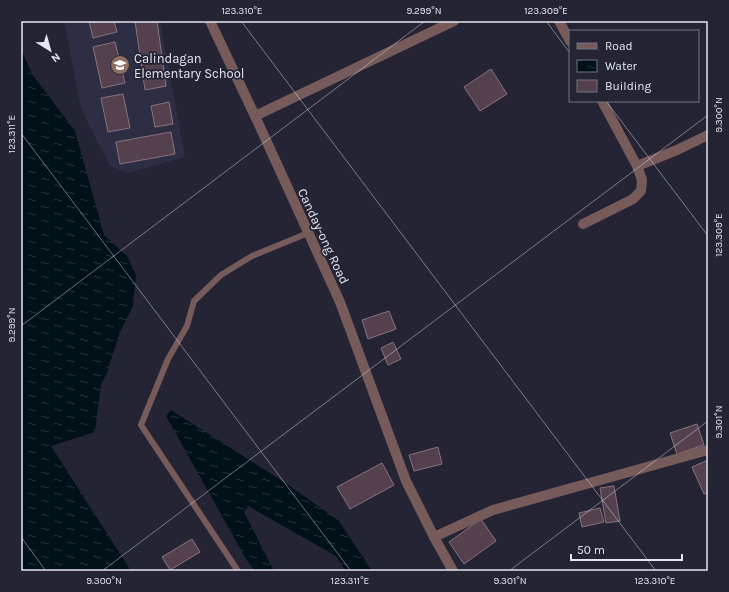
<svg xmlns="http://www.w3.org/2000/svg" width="729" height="592" font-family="Karla,sans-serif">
  <defs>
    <pattern id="water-ripples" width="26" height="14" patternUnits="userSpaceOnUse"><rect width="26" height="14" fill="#001118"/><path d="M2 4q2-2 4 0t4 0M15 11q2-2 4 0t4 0" fill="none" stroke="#25343a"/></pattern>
  </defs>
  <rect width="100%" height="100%" fill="#242435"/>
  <!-- built -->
  <path fill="#2d2e44" d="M 64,21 L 160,21 L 185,157 L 128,173 L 110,166 L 81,109 Z"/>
  <!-- water -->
  <g fill="url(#water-ripples)">
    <path d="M 21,49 L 32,74 L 75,131 L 104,235 L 127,256 L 136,275 L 133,306 L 120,332 L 107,373 L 101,384 L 95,432 L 51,446 L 131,571 L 21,571 Z"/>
    <path d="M 171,410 L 284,482 L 339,521 L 372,571 L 346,571 L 336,556 L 248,506 L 244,512 L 274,571 L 255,571 L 246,559 L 166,416 Z"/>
  </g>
  <!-- building -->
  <g fill="#54414d" stroke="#88737f">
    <path d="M 89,21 L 114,21 L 117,32 L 93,38 Z"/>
    <path d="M 135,21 L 157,21 L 166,86 L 145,90 Z"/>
    <path d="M 115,42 L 125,83 L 102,88 L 93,47 Z"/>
    <path d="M 491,69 L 507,94 L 480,111 L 464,87 Z"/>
    <path d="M 123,94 L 130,128 L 108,132 L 101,98 Z"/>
    <path d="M 169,102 L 173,124 L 155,127 L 151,106 Z"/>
    <path d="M 171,132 L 175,154 L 120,164 L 116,142 Z"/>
    <path d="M 389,311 L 396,329 L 368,339 L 362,320 Z"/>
    <path d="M 393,342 L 401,359 L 388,365 L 381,348 Z"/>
    <path d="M 697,424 L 704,445 L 677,454 L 670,433 Z"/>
    <path d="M 438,447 L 442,464 L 414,471 L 409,455 Z"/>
    <path d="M 708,460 L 708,492 L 704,494 L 692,467 Z"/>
    <path d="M 382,463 L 394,485 L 350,509 L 337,487 Z"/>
    <path d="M 614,486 L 620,521 L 606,523 L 600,488 Z"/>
    <path d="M 600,508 L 604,522 L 582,527 L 579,513 Z"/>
    <path d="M 481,519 L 496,541 L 464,564 L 449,542 Z"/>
    <path d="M 192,539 L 200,552 L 170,570 L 162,557 Z"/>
  </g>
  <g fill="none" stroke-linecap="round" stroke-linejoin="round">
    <!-- service -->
    <path stroke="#775a5a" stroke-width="6" d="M 238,571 L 141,425 L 168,359 L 187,326 L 194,301 L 221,275 L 252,256 L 308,233"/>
    <!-- minor -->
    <g stroke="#775a5a" stroke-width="10">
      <path d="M 210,21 L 255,116"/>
      <path d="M 559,21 L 570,41"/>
      <path d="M 637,166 L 677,150 L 708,135"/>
      <path d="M 583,224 L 633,199 L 641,191 L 642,180 L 637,166 L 602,101"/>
      <path d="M 434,537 L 493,510 L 708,450"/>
    </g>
    <!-- tertiary -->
    <path stroke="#775a5a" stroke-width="10" d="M 453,571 L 434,537 L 406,481 L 340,302 L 255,116 L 454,21"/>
  </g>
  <!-- ticks -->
  <path fill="none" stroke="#e5e6f2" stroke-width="1" stroke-opacity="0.45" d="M 241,21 L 656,571M 546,21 L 570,53M 606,101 L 708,236M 21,133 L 351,571M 21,326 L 425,21M 21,537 L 46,571M 102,571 L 708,115M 509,571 L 708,421"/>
  <!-- icons -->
  <defs>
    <symbol id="school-disc" viewBox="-11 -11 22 22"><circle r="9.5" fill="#8d6e63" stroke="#242435"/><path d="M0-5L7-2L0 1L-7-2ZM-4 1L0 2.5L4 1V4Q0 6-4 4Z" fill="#fff"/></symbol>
  </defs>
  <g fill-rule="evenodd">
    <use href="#school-disc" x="109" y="54" width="22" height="22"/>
  </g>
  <g text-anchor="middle" stroke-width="3.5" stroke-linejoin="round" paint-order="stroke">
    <!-- poi labels -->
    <g font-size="13" fill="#e5e6f2" stroke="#242435" text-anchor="start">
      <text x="134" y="63">Calindagan<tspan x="134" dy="15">Elementary School</tspan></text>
    </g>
    <!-- street labels -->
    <g font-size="13" fill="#e5e6f2" stroke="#242435">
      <text transform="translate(324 236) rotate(65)" y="5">Canday-ong Road</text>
    </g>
  </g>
  <!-- border -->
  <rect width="729" height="592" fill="none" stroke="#242435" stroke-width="44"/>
  <!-- legend -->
  <rect x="569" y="30" width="130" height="72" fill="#242435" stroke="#717281"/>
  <rect x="577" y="43" width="20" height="6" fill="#775a5a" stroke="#717281"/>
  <text x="605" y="50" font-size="12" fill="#e5e6f2">Road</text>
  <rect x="577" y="60" width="20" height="12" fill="url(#water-ripples)" stroke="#717281"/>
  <text x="605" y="70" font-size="12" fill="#e5e6f2">Water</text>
  <rect x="577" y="80" width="20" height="12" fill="#54414d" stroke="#717281"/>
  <text x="605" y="90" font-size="12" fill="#e5e6f2">Building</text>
  <!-- north arrow -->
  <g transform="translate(50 50) rotate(143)" stroke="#242435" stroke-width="3" paint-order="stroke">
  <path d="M0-3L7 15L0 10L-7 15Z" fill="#e5e6f2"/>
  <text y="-6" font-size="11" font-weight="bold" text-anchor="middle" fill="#e5e6f2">N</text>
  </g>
  <!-- scale -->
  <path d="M571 554v6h111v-6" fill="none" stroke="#e5e6f2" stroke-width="2"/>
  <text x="577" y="554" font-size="12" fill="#e5e6f2" stroke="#242435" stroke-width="3" paint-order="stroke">50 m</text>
  <rect x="22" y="22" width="685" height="548" fill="none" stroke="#e5e6f2" stroke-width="1.5"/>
  <g font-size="10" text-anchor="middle" fill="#e5e6f2">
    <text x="242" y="14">123.310°E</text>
    <text x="424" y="14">9.299°N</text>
    <text x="546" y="14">123.309°E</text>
    <text transform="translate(718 115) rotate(-90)" y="4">9.300°N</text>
    <text transform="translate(11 134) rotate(-90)" y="4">123.311°E</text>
    <text transform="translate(718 235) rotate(-90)" y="4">123.309°E</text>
    <text transform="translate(11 325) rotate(-90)" y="4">9.299°N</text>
    <text transform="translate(718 422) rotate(-90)" y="4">9.301°N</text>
    <text x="104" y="584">9.300°N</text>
    <text x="350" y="584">123.311°E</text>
    <text x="510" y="584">9.301°N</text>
    <text x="655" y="584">123.310°E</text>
  </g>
</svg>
